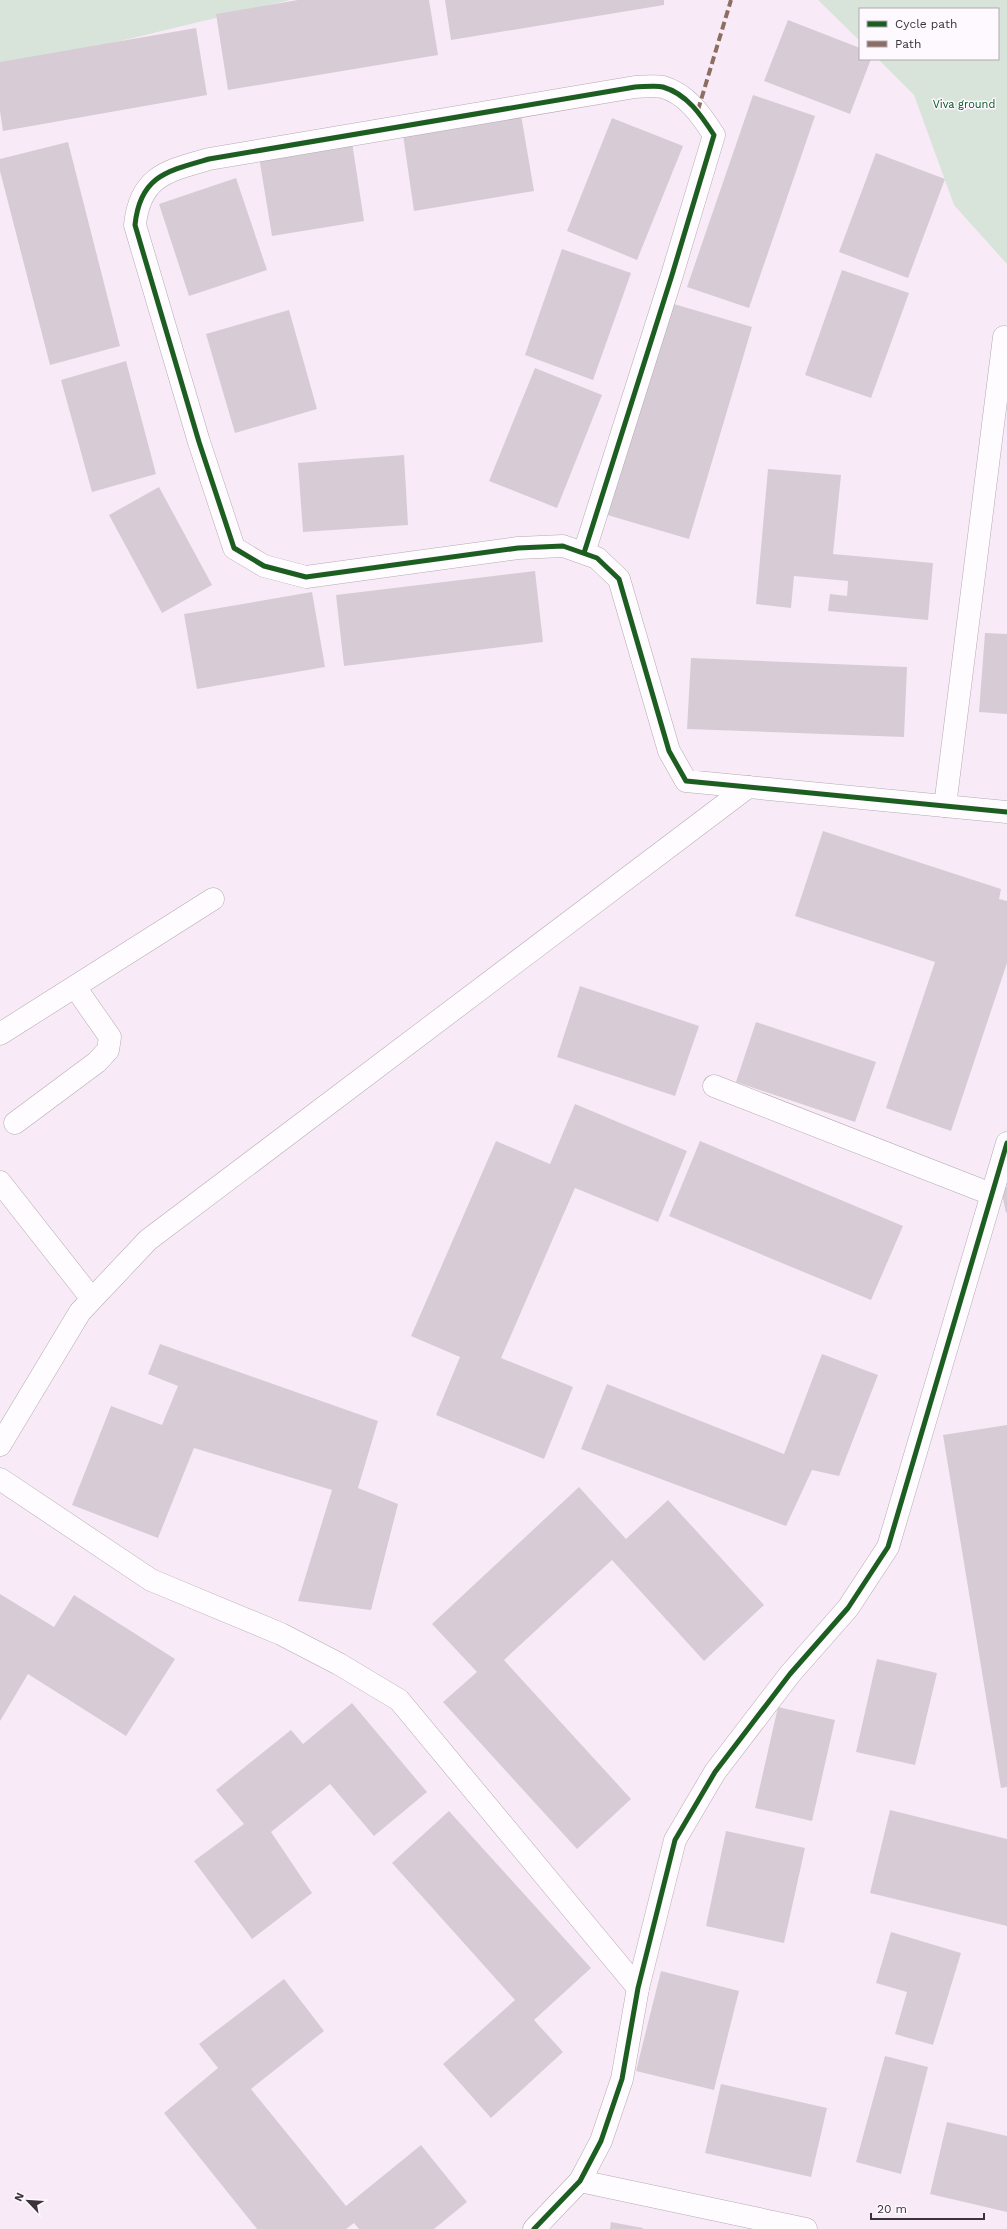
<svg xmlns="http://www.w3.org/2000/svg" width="1007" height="2229" font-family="'Work Sans',sans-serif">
  <rect width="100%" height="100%" fill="#f8ebf7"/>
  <!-- green -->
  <g fill="#d8e4d9">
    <path d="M 0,0 L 290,0 L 0,70 Z"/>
    <path d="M 818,0 L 1007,0 L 1007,264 L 954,205 L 914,95 L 878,59 L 998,59 L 998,9 L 860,9 L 860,41 Z"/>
  </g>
  <!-- building -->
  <g fill="#d7ccd6">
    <path d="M 298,0 L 429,0 L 438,55 L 228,90 L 216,14 Z"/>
    <path d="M 445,0 L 664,0 L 664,5 L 451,40 Z"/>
    <path d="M 788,20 L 860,48 L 860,59 L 871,59 L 850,114 L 764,81 Z"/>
    <path d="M 196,28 L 207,95 L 3,131 L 0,111 L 0,62 Z"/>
    <path d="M 753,95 L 815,116 L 749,308 L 687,287 Z"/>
    <path d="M 521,115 L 534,191 L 414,211 L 403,135 Z"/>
    <path d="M 612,118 L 683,146 L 637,260 L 567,231 Z"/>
    <path d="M 68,142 L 120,346 L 50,365 L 0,171 L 0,159 Z"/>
    <path d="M 352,142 L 364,221 L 272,236 L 259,157 Z"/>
    <path d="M 876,153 L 945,179 L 908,278 L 839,252 Z"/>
    <path d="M 236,178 L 267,270 L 189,296 L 159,204 Z"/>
    <path d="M 562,249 L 631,273 L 593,380 L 525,355 Z"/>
    <path d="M 842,270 L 909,293 L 871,398 L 805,375 Z"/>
    <path d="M 667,302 L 752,327 L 689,539 L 604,514 Z"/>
    <path d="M 289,310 L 317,409 L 235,433 L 206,334 Z"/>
    <path d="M 126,361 L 156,474 L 92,492 L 61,380 Z"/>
    <path d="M 535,368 L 602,395 L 557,508 L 489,481 Z"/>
    <path d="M 404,455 L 408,525 L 303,532 L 298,463 Z"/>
    <path d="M 768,469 L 841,475 L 833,554 L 933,563 L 928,620 L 828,611 L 830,594 L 847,596 L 848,581 L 794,576 L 791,608 L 756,604 Z"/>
    <path d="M 159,487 L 212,585 L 162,613 L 109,515 Z"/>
    <path d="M 535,571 L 543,642 L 344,666 L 336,595 Z"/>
    <path d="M 312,592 L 325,667 L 197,689 L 184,614 Z"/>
    <path d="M 985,633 L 1007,634 L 1007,714 L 979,712 Z"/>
    <path d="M 691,658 L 907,667 L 904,737 L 687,729 Z"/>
    <path d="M 823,831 L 1001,889 L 999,899 L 1007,901 L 1007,963 L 951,1131 L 886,1108 L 935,962 L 795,916 Z"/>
    <path d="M 580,986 L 699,1026 L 675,1096 L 557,1057 Z"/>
    <path d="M 756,1022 L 876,1062 L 855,1122 L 736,1082 Z"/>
    <path d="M 575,1104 L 687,1151 L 658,1222 L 575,1188 L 501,1358 L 573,1387 L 544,1459 L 436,1415 L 460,1357 L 411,1336 L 496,1141 L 550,1164 Z"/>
    <path d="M 700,1141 L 903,1226 L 871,1300 L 669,1216 Z"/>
    <path d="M 1007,1187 L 1007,1212 L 1006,1213 L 1001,1189 Z"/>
    <path d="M 160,1344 L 378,1421 L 358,1488 L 398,1504 L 371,1610 L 298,1601 L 332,1490 L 194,1448 L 158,1538 L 72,1505 L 111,1406 L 162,1425 L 178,1386 L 148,1374 Z"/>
    <path d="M 822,1354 L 878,1375 L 839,1476 L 812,1470 L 786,1526 L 581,1449 L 607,1384 L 784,1454 Z"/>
    <path d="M 1007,1425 L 1007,1787 L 1001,1788 L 943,1435 Z"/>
    <path d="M 579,1487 L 626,1539 L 668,1500 L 764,1605 L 704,1661 L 612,1560 L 504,1660 L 631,1799 L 577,1849 L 443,1702 L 477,1672 L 432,1624 Z"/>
    <path d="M 0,1594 L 54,1627 L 74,1595 L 175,1659 L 126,1736 L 28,1674 L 0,1721 Z"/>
    <path d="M 877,1659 L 937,1673 L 915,1765 L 856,1752 Z"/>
    <path d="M 352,1703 L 427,1792 L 374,1836 L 330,1784 L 271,1832 L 312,1893 L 252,1939 L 194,1861 L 244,1824 L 216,1790 L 291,1730 L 303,1744 Z"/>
    <path d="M 778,1707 L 835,1720 L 812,1821 L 755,1808 Z"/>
    <path d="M 890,1810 L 1007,1839 L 1007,1926 L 870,1893 Z"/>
    <path d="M 449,1811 L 591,1968 L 534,2020 L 563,2052 L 491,2118 L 443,2064 L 515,2000 L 392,1863 Z"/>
    <path d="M 726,1831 L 805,1848 L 784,1943 L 706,1926 Z"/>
    <path d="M 891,1932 L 961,1953 L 933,2045 L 895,2034 L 907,1992 L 876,1983 Z"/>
    <path d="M 661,1971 L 739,1991 L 714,2090 L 636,2071 Z"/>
    <path d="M 284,1979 L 324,2031 L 251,2089 L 346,2206 L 421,2145 L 467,2202 L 434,2229 L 359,2229 L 354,2223 L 346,2229 L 257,2229 L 164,2113 L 218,2068 L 199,2044 Z"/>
    <path d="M 885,2056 L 928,2067 L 901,2174 L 856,2162 Z"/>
    <path d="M 721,2084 L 827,2108 L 811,2177 L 705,2153 Z"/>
    <path d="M 947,2122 L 1007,2136 L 1007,2212 L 930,2194 Z"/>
    <path d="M 611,2222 L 643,2228 L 643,2229 L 610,2229 Z"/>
  </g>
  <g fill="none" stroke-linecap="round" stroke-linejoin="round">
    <defs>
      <g id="minor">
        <path d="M 584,553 L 672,275 L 714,135 C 701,115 687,94 663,87 C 655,85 643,87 635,87 L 209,159 C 167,171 140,176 135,225 L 199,442 L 234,548 L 264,566 L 306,577 L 518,548 L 563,546 L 597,558 L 619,579 L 669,751 L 686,781 L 1007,812"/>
        <path d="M 945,806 L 1004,337"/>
        <path d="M 0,1034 L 213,899"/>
        <path d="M 714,1086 L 991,1194"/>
        <path d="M 15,1123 L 97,1062 L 108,1050 L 110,1037 L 75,987"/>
        <path d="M 0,1182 L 92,1299"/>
        <path d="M 0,1445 L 80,1312 L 148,1240 L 748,787"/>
        <path d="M 0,1479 L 151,1580 L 281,1634 L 339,1664 L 399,1700 L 638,1988"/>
        <path d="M 580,2181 L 806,2229"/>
        <path d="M 534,2229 L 580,2181 L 601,2141 L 622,2079 L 638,1988 L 675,1840 L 715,1772 L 790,1674 L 848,1608 L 888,1547 L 1007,1143"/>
      </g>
    </defs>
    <!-- minor casing -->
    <use href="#minor" stroke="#b4aab3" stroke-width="23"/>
    <!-- minor -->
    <use href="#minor" stroke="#fefcfe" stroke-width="22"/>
    <!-- quiet -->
    <path stroke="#8d6e63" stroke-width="4" stroke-dasharray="8 4" stroke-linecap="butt" d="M 698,110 L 731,0"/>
    <defs>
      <g id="cycleway">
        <path d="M 584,553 L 672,275 L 714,135 C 701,115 687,94 663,87 C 655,85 643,87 635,87 L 209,159 C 167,171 140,176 135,225 L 199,442 L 234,548 L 264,566 L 306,577 L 518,548 L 563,546 L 597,558 L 619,579 L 669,751 L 686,781 L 1007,812"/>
        <path d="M 534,2229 L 580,2181 L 601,2141 L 622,2079 L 638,1988 L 675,1840 L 715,1772 L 790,1674 L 848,1608 L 888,1547 L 1007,1143"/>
      </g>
    </defs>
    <!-- cycleway casing -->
    <use href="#cycleway" stroke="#fef9fe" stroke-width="8"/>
    <!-- cycleway -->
    <use href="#cycleway" stroke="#1b5e20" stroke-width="5"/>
  </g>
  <g text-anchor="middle" stroke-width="3" stroke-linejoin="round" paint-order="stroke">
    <!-- park labels -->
    <g font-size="11" fill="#00561e" stroke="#fef9fe">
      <text x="964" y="108">Viva ground</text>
    </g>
  </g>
  <!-- legend -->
  <rect x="859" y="8" width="140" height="52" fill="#fef9fe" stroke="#b0a9b0"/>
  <rect x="867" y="21" width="20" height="6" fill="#1b5e20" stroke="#b0a9b0"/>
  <text x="895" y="28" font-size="12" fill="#3b323a">Cycle path</text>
  <rect x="867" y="41" width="20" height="6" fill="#8d6e63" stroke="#b0a9b0"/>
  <text x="895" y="48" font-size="12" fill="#3b323a">Path</text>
  <!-- north arrow -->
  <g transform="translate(28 2201) rotate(295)" stroke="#fef9fe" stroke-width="3" paint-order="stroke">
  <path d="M0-3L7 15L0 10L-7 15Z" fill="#3b323a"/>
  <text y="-6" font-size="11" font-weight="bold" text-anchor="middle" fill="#3b323a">N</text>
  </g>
  <!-- scale -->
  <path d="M871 2213v6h113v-6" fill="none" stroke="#3b323a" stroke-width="2"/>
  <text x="877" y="2213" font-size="12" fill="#3b323a" stroke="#fef9fe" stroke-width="3" paint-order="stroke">20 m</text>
</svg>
